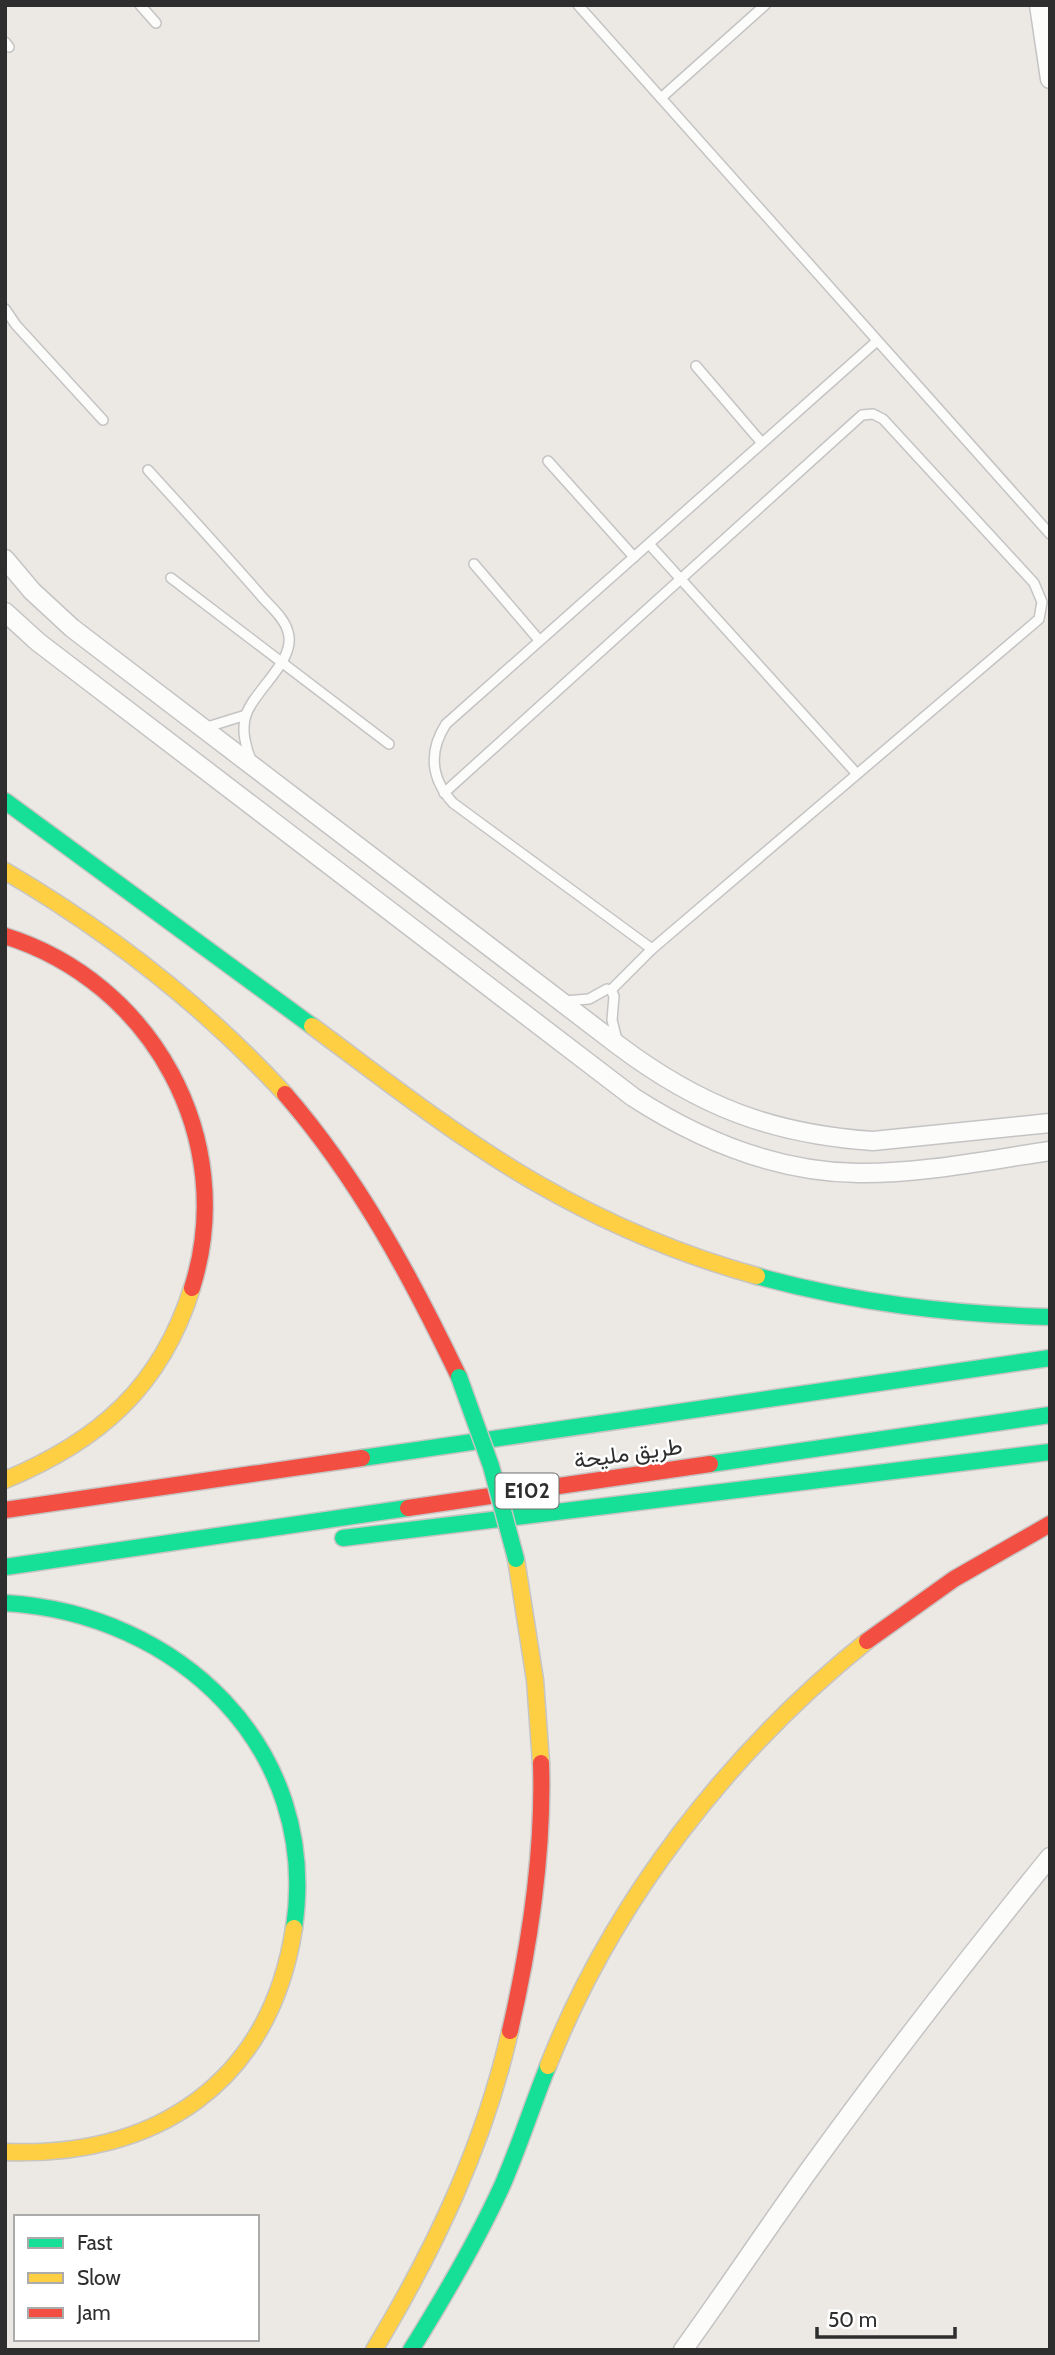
<svg xmlns="http://www.w3.org/2000/svg" width="1055" height="2355" font-family="Cabin,Vazirmatn,sans-serif">
  <rect width="100%" height="100%" fill="#ece8e4"/>
  <g fill="none" stroke-linecap="round" stroke-linejoin="round">
    <defs>
      <g id="lane">
        <path d="M 140,5 L 156,23"/>
        <path d="M 578,5 L 1050,534"/>
        <path d="M 5,42 L 9,47"/>
        <path d="M 661,98 L 765,5"/>
        <path d="M 5,309 L 16,325 L 103,420"/>
        <path d="M 696,366 L 762,443"/>
        <path d="M 548,461 L 634,557"/>
        <path d="M 148,470 C 186,512 225,554 263,598 C 271,607 285,619 288,632 C 297,660 254,690 246,715 C 241,730 246,749 252,762"/>
        <path d="M 649,544 L 857,774"/>
        <path d="M 474,564 L 539,640"/>
        <path d="M 171,578 L 389,744"/>
        <path d="M 204,728 L 246,715"/>
        <path d="M 444,793 L 862,415 L 873,414 L 883,419 L 1034,583 L 1042,602 L 1039,619 L 652,949 L 611,990"/>
        <path d="M 652,949 L 453,803 C 431,779 428,752 446,724 L 877,341"/>
        <path d="M 564,1001 L 589,999 L 607,989 L 611,990 L 614,996 L 612,1020 L 617,1040"/>
      </g>
      <g id="street">
        <path d="M 1039,5 L 1050,79"/>
        <path d="M 5,559 L 32,591 L 72,628 L 618,1045 C 699,1106 771,1134 873,1141 L 1050,1123"/>
        <path d="M 5,612 L 38,642 L 633,1097 C 701,1141 777,1172 858,1173 C 920,1174 988,1160 1050,1151"/>
        <path d="M 683,2350 C 727,2289 768,2227 812,2166 C 888,2061 968,1958 1050,1857"/>
      </g>
      <g id="fast">
        <path d="M 5,801 L 312,1026"/>
        <path d="M 757,1276 C 855,1303 949,1314 1050,1317"/>
        <path d="M 362,1458 L 1050,1358"/>
        <path d="M 710,1464 L 1050,1415"/>
        <path d="M 343,1538 L 1050,1452"/>
        <path d="M 5,1567 L 408,1508"/>
        <path d="M 5,1603 C 178,1613 321,1748 294,1928"/>
        <path d="M 411,2350 C 444,2297 476,2243 502,2186 C 519,2147 532,2106 548,2066"/>
      </g>
      <g id="slow">
        <path d="M 5,871 C 109,932 203,1005 285,1094"/>
        <path d="M 312,1026 C 385,1080 458,1138 538,1184 C 606,1223 681,1255 757,1276"/>
        <path d="M 5,1480 C 99,1441 161,1387 192,1288"/>
        <path d="M 516,1559 L 535,1680 L 541,1763"/>
        <path d="M 548,2066 C 613,1901 729,1752 867,1641"/>
        <path d="M 5,2152 C 156,2158 270,2083 294,1928"/>
        <path d="M 374,2350 C 434,2250 484,2146 510,2031"/>
      </g>
      <g id="jam">
        <path d="M 5,936 C 152,982 239,1139 192,1288"/>
        <path d="M 285,1094 C 358,1178 411,1277 459,1377"/>
        <path d="M 408,1508 L 710,1464"/>
        <path d="M 5,1510 L 362,1458"/>
        <path d="M 867,1641 L 954,1579 L 1050,1524"/>
        <path d="M 510,2031 C 530,1944 544,1852 541,1763"/>
      </g>
    </defs>
    <!-- lane casing -->
    <use href="#lane" stroke="#c5c4c5" stroke-width="12"/>
    <!-- street casing -->
    <use href="#street" stroke="#c5c4c5" stroke-width="21"/>
    <!-- fast casing -->
    <use href="#fast" stroke="#c6c5c4" stroke-width="19"/>
    <!-- slow casing -->
    <use href="#slow" stroke="#c6c5c4" stroke-width="19"/>
    <!-- jam casing -->
    <use href="#jam" stroke="#c6c5c4" stroke-width="19"/>
    <!-- lane -->
    <use href="#lane" stroke="#fcfcfb" stroke-width="9"/>
    <!-- street -->
    <use href="#street" stroke="#fcfcfb" stroke-width="18"/>
    <!-- fast -->
    <use href="#fast" stroke="#16e098" stroke-width="16"/>
    <!-- slow -->
    <use href="#slow" stroke="#ffcf43" stroke-width="16"/>
    <!-- jam -->
    <use href="#jam" stroke="#f24e42" stroke-width="16"/>
    <defs>
      <path id="fast-bridge" d="M 459,1377 L 491,1466 L 516,1559"/>
    </defs>
    <!-- fast-bridge casing -->
    <use href="#fast-bridge" stroke="#c6c5c4" stroke-width="19" stroke-linecap="butt"/>
    <!-- fast-bridge -->
    <use href="#fast-bridge" stroke="#16e098" stroke-width="16"/>
  </g>
  <g text-anchor="middle" stroke-width="5" stroke-linejoin="round" paint-order="stroke">
    <!-- shield labels -->
    <rect fill="#fff" stroke="#6d6d6d" stroke-width="2" x="495.5" y="1473.5" width="63" height="35" rx="5"/>
    <g font-size="21" font-weight="bold" fill="#2e2e2e">
      <text x="527" y="1498">E102</text>
    </g>
    <!-- street labels -->
    <g font-size="23" fill="#2e2e2e" stroke="#fff">
      <text transform="translate(628 1453) rotate(-8)" y="8">طريق مليحة</text>
    </g>
  </g>
  <!-- border -->
  <rect width="1055" height="2355" fill="none" stroke="#2e2e2e" stroke-width="14"/>
  <!-- legend -->
  <rect x="14" y="2215" width="245" height="126" fill="#ffffff" stroke="#ababab" stroke-width="2"/>
  <rect x="28" y="2238" width="35" height="10" fill="#16e098" stroke="#ababab" stroke-width="2"/>
  <text x="77" y="2250" font-size="21" fill="#2e2e2e">Fast</text>
  <rect x="28" y="2273" width="35" height="10" fill="#ffcf43" stroke="#ababab" stroke-width="2"/>
  <text x="77" y="2285" font-size="21" fill="#2e2e2e">Slow</text>
  <rect x="28" y="2308" width="35" height="10" fill="#f24e42" stroke="#ababab" stroke-width="2"/>
  <text x="77" y="2320" font-size="21" fill="#2e2e2e">Jam</text>
  <!-- scale -->
  <path d="M817 2327v10h138v-10" fill="none" stroke="#2e2e2e" stroke-width="3.5"/>
  <text x="828" y="2327" font-size="21" fill="#2e2e2e" stroke="#ffffff" stroke-width="5" paint-order="stroke">50 m</text>
</svg>
